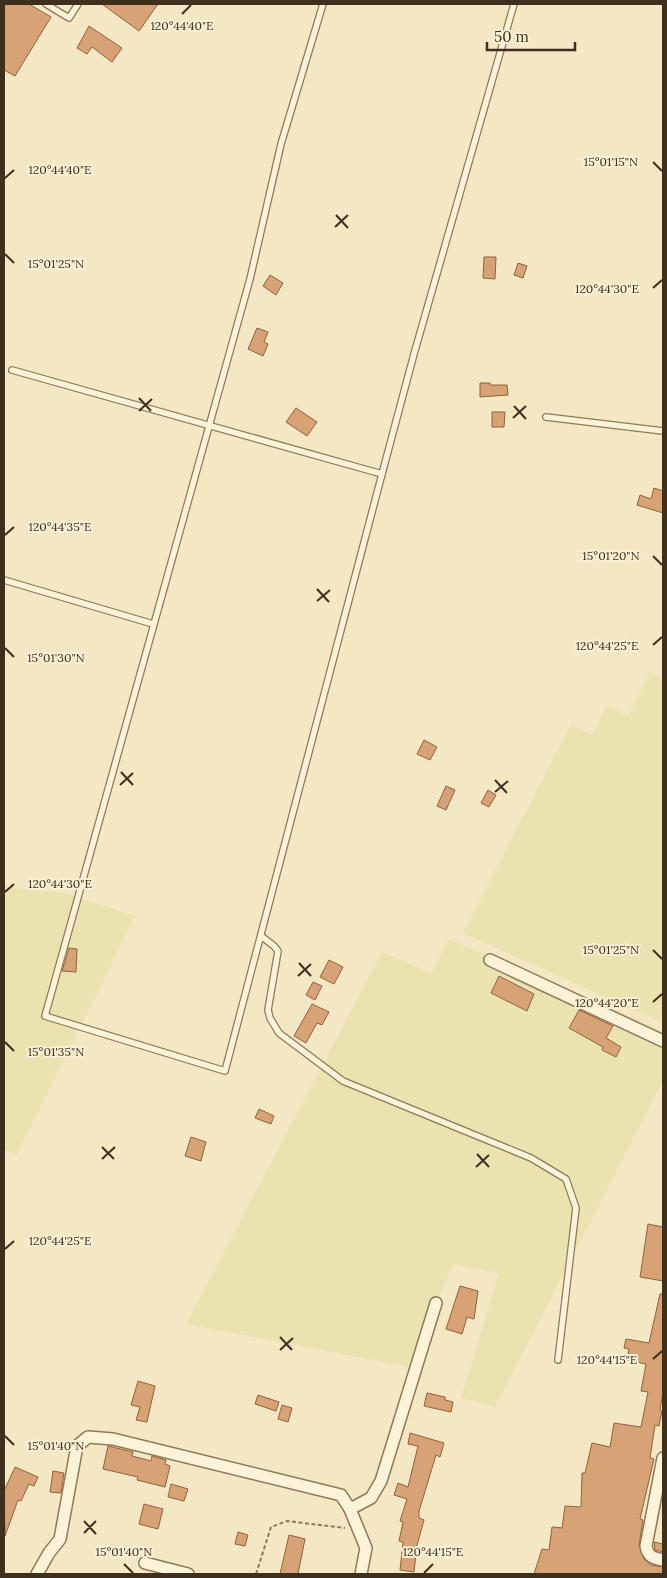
<svg xmlns="http://www.w3.org/2000/svg" width="667" height="1578" font-family="Lora,serif">
  <rect width="100%" height="100%" fill="#f3e7c4"/>
  <!-- farmland -->
  <g fill="#eae3b0">
    <path d="M 650,672 L 663,679 L 663,1023 L 463,933 L 571,724 L 592,735 L 607,706 L 628,716 Z"/>
    <path d="M 4,887 L 65,893 L 135,916 L 17,1155 L 4,1150 Z"/>
    <path d="M 448,939 L 663,1031 L 663,1081 L 495,1407 L 461,1398 L 499,1273 L 453,1264 L 409,1367 L 186,1324 L 382,952 L 431,973 Z"/>
  </g>
  <!-- building -->
  <g fill="#d6a276" stroke="#93613b">
    <path d="M 4,4 L 29,4 L 51,17 L 15,76 L 4,70 Z"/>
    <path d="M 102,4 L 158,4 L 139,31 Z"/>
    <path d="M 89,26 L 122,48 L 112,62 L 92,47 L 87,54 L 77,48 Z"/>
    <path d="M 484,257 L 496,257 L 495,279 L 483,278 Z"/>
    <path d="M 518,263 L 527,266 L 523,278 L 514,275 Z"/>
    <path d="M 270,275 L 283,283 L 276,295 L 263,286 Z"/>
    <path d="M 257,328 L 268,332 L 264,342 L 268,344 L 263,356 L 248,349 Z"/>
    <path d="M 480,383 L 490,383 L 490,385 L 507,385 L 508,395 L 480,397 Z"/>
    <path d="M 296,408 L 317,422 L 307,436 L 286,422 Z"/>
    <path d="M 492,412 L 505,412 L 504,427 L 492,427 Z"/>
    <path d="M 654,488 L 663,491 L 663,513 L 637,505 L 640,495 L 651,499 Z"/>
    <path d="M 424,740 L 437,747 L 430,760 L 417,754 Z"/>
    <path d="M 446,786 L 455,790 L 446,810 L 437,806 Z"/>
    <path d="M 488,790 L 496,795 L 489,807 L 481,803 Z"/>
    <path d="M 69,948 L 77,949 L 76,972 L 62,971 Z"/>
    <path d="M 329,960 L 343,967 L 334,984 L 320,977 Z"/>
    <path d="M 499,976 L 534,994 L 527,1011 L 491,993 Z"/>
    <path d="M 313,982 L 322,986 L 315,1000 L 306,995 Z"/>
    <path d="M 312,1004 L 329,1012 L 322,1025 L 317,1023 L 306,1043 L 294,1036 Z"/>
    <path d="M 579,1010 L 613,1026 L 606,1038 L 621,1047 L 616,1057 L 602,1050 L 603,1047 L 569,1028 Z"/>
    <path d="M 259,1109 L 274,1116 L 271,1124 L 255,1118 Z"/>
    <path d="M 191,1137 L 206,1142 L 201,1161 L 185,1156 Z"/>
    <path d="M 648,1224 L 663,1227 L 663,1281 L 640,1277 Z"/>
    <path d="M 460,1286 L 478,1291 L 474,1319 L 467,1317 L 462,1334 L 446,1329 Z"/>
    <path d="M 660,1294 L 663,1294 L 663,1392 L 660,1410 L 662,1411 L 659,1426 L 655,1425 L 650,1458 L 654,1459 L 640,1519 L 643,1520 L 639,1545 L 644,1559 L 651,1565 L 663,1567 L 663,1574 L 534,1574 L 542,1549 L 549,1550 L 552,1527 L 562,1528 L 565,1506 L 581,1507 L 582,1473 L 585,1473 L 592,1443 L 610,1447 L 614,1423 L 641,1427 L 648,1392 L 641,1391 L 646,1364 L 627,1360 L 629,1349 L 624,1348 L 626,1339 L 649,1343 Z"/>
    <path d="M 138,1381 L 155,1386 L 147,1422 L 136,1420 L 140,1407 L 131,1405 Z"/>
    <path d="M 427,1393 L 445,1397 L 445,1400 L 453,1402 L 451,1412 L 424,1406 Z"/>
    <path d="M 258,1395 L 279,1402 L 276,1411 L 255,1404 Z"/>
    <path d="M 282,1405 L 292,1408 L 288,1422 L 278,1419 Z"/>
    <path d="M 410,1433 L 444,1443 L 440,1457 L 436,1455 L 419,1511 L 419,1518 L 424,1520 L 417,1545 L 414,1572 L 400,1570 L 403,1542 L 399,1541 L 403,1522 L 400,1521 L 407,1499 L 394,1495 L 398,1483 L 408,1487 L 418,1446 L 408,1444 Z"/>
    <path d="M 108,1446 L 133,1452 L 132,1456 L 151,1461 L 152,1456 L 166,1460 L 165,1464 L 170,1466 L 165,1487 L 137,1480 L 138,1477 L 103,1469 Z"/>
    <path d="M 15,1467 L 38,1477 L 34,1486 L 29,1484 L 21,1501 L 18,1500 L 5,1536 L 4,1491 Z"/>
    <path d="M 53,1471 L 64,1473 L 61,1493 L 50,1492 Z"/>
    <path d="M 171,1484 L 188,1489 L 184,1501 L 168,1497 Z"/>
    <path d="M 144,1504 L 163,1509 L 158,1529 L 139,1524 Z"/>
    <path d="M 238,1532 L 248,1535 L 245,1546 L 235,1544 Z"/>
    <path d="M 289,1535 L 305,1539 L 298,1574 L 280,1574 Z"/>
    <path d="M 654,1542 L 663,1544 L 663,1552 L 655,1550 Z"/>
  </g>
  <g fill="none" stroke-linecap="round" stroke-linejoin="round">
    <defs>
      <g id="lane">
        <path d="M 46,4 L 69,18 L 78,4"/>
        <path d="M 323,4 L 281,144 L 250,279 L 45,1016 L 225,1071 L 382,474"/>
        <path d="M 12,370 L 382,474 L 414,354 L 514,4"/>
        <path d="M 546,417 L 663,431"/>
        <path d="M 4,580 L 153,624"/>
        <path d="M 261,936 L 274,946 L 278,951 L 268,1010 L 270,1018 L 279,1033 L 343,1081 L 531,1158 L 566,1179 L 576,1208 L 558,1360"/>
      </g>
      <g id="street">
        <path d="M 490,960 L 663,1041"/>
        <path d="M 663,1458 L 646,1546 C 648,1557 653,1558 663,1560"/>
        <path d="M 350,1509 L 371,1498 L 381,1481 L 436,1303"/>
        <path d="M 145,1563 L 188,1574"/>
        <path d="M 37,1574 L 49,1553 L 60,1539 L 77,1446 L 88,1437 L 113,1439 L 341,1495 L 350,1509 L 366,1548 L 361,1574"/>
      </g>
    </defs>
    <!-- lane casing -->
    <use href="#lane" stroke="#917858" stroke-width="8"/>
    <!-- street casing -->
    <use href="#street" stroke="#917858" stroke-width="14"/>
    <!-- path -->
    <path stroke="#917858" stroke-width="2" stroke-dasharray="4 2.5" stroke-linecap="butt" d="M 256,1574 L 271,1527 L 287,1521 L 345,1528"/>
    <!-- lane -->
    <use href="#lane" stroke="#fcf3d9" stroke-width="5.5"/>
    <!-- street -->
    <use href="#street" stroke="#fcf3d9" stroke-width="11"/>
  </g>
  <!-- ticks -->
  <path fill="none" stroke="#3f2f1d" stroke-width="2" d="M 182,14 L 191,5M 653,162 L 662,171M 5,178 L 14,170M 336,215 L 348,228M 335,227 L 348,215M 5,254 L 14,263M 653,288 L 662,280M 139,398 L 151,411M 514,406 L 526,419M 139,411 L 152,399M 513,418 L 526,406M 5,535 L 14,527M 653,556 L 662,565M 317,589 L 329,602M 317,601 L 330,590M 653,645 L 662,637M 5,648 L 14,657M 121,772 L 133,785M 495,780 L 507,793M 120,785 L 133,773M 495,792 L 508,781M 5,892 L 14,884M 653,950 L 662,959M 299,963 L 311,976M 298,976 L 311,964M 653,1002 L 662,994M 5,1042 L 14,1051M 102,1147 L 114,1159M 477,1154 L 489,1167M 102,1159 L 115,1147M 476,1167 L 489,1155M 5,1249 L 14,1241M 280,1337 L 292,1350M 280,1350 L 293,1338M 653,1359 L 662,1351M 5,1436 L 14,1445M 84,1521 L 96,1534M 84,1533 L 96,1521M 124,1564 L 133,1573M 424,1573 L 433,1564"/>
  <g font-size="12" text-anchor="middle" fill="#3f2f1d" stroke="#f9f0d5" stroke-width="4" stroke-linejoin="round" paint-order="stroke">
    <text x="182" y="30">120°44'40"E</text>
    <text x="611" y="166">15°01'15"N</text>
    <text x="60" y="174">120°44'40"E</text>
    <text x="56" y="268">15°01'25"N</text>
    <text x="607" y="293">120°44'30"E</text>
    <text x="60" y="531">120°44'35"E</text>
    <text x="611" y="560">15°01'20"N</text>
    <text x="607" y="650">120°44'25"E</text>
    <text x="56" y="662">15°01'30"N</text>
    <text x="60" y="888">120°44'30"E</text>
    <text x="611" y="954">15°01'25"N</text>
    <text x="607" y="1007">120°44'20"E</text>
    <text x="56" y="1056">15°01'35"N</text>
    <text x="60" y="1245">120°44'25"E</text>
    <text x="607" y="1364">120°44'15"E</text>
    <text x="56" y="1450">15°01'40"N</text>
    <text x="124" y="1556">15°01'40"N</text>
    <text x="433" y="1556">120°44'15"E</text>
  </g>
  <!-- border -->
  <rect width="667" height="1578" fill="none" stroke="#3f2f1d" stroke-width="10"/>
  <!-- scale -->
  <path d="M487 42v8h88v-8" fill="none" stroke="#3f2f1d" stroke-width="2.5"/>
  <text x="494" y="42" font-size="15" fill="#3f2f1d" stroke="#f9f0d5" stroke-width="4" paint-order="stroke">50 m</text>
</svg>
